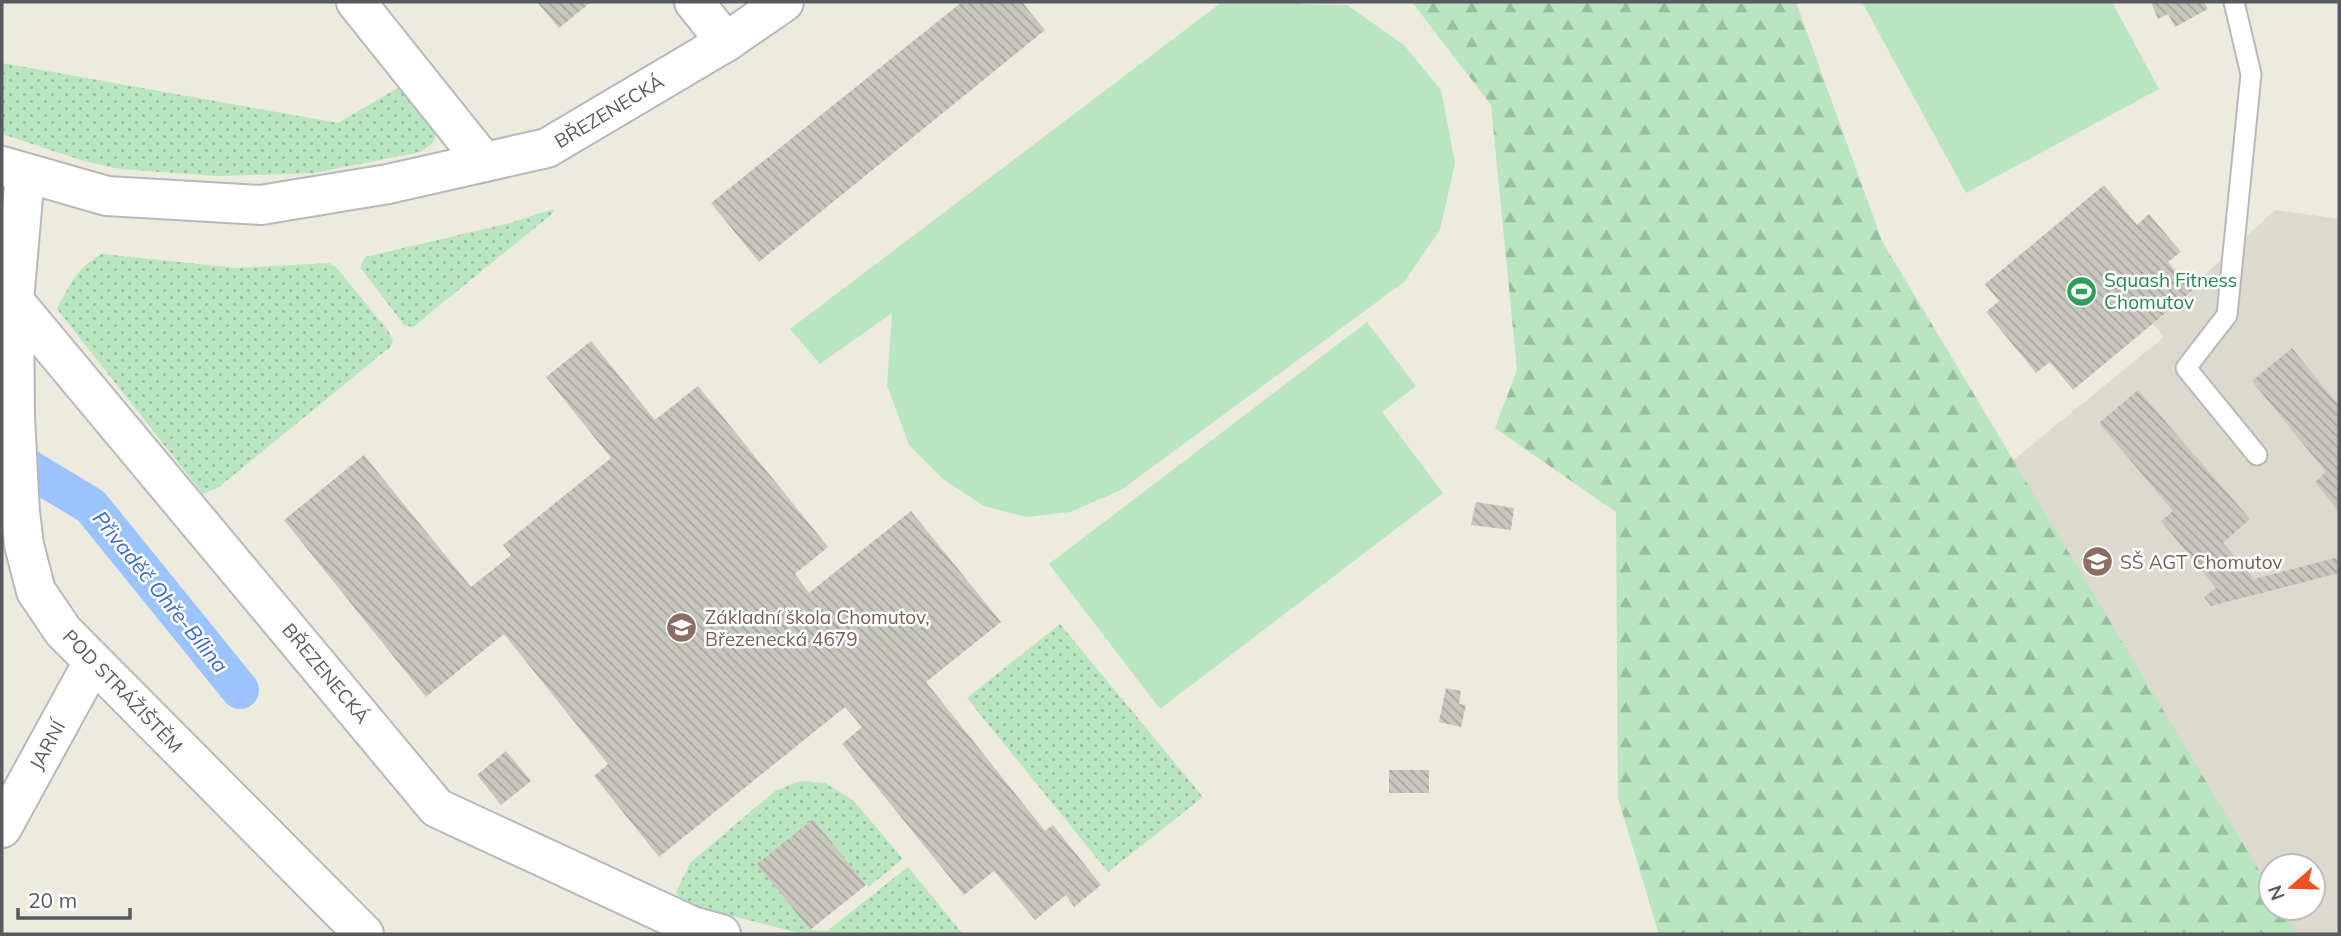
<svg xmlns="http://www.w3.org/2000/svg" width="2341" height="936" font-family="Mulish,sans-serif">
  <defs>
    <pattern id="green-dots" width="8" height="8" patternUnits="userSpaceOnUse" patternTransform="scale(1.75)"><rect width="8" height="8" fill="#b9e5c0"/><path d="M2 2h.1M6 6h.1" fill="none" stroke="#99bd9f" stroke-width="1.8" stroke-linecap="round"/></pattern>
    <pattern id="forest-firs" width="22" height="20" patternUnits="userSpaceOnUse" patternTransform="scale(1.75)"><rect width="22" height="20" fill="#b9e5c0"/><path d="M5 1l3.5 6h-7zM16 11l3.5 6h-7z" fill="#99bd9f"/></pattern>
    <pattern id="building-back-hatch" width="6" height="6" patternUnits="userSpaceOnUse" patternTransform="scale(1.75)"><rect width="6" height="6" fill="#c8c7be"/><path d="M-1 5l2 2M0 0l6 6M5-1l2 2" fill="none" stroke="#a5a59e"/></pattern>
  </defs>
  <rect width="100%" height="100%" fill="#ecebde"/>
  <!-- education -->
  <path fill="#dcdacd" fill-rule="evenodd" d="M 2275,210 L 2339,219 L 2339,934 L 2092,934 L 1978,489 L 2164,337 L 2153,324 L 2192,292 L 2190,288 ZM 2271,866 L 2313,866 L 2313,908 L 2271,908 Z"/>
  <!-- green -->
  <g fill="url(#green-dots)">
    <path d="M 2,63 L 338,123 L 401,86 L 440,123 L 433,143 L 420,152 L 314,173 L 218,176 L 119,169 L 81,160 L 2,134 Z"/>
    <path d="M 554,209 L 553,213 L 413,327 L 404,325 L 360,267 L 365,257 L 506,224 Z"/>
    <path d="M 102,254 L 237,268 L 329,263 L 336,267 L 389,332 L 393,341 L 390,347 L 219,487 L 203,494 L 57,309 C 70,285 76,268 102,254 Z"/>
    <path d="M 1060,624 L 1203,797 L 1108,872 L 967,698 Z"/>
    <path d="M 800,781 L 825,783 L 853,800 L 903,859 L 868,887 L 813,819 L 757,864 L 810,930 L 827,931 L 908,867 L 963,934 L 802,934 L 683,903 L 676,892 L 690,863 L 775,791 Z"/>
  </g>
  <!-- forest -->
  <path fill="url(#forest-firs)" d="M 1412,2 L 1796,2 L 1882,241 L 2271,890 L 2271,908 L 2282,908 L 2297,934 L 1659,934 L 1618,798 L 1616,512 L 1495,428 L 1517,370 L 1491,105 Z"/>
  <!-- pitch -->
  <g fill="#b9e5c0">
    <path d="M 1222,2 L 1302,2 L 1300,4 L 1347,5 L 1404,45 L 1441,90 L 1455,163 L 1440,230 L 1404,282 L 1121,490 L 1070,512 L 1026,517 L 984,506 L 943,479 L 909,445 L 887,385 L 892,313 L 820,364 L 790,329 Z"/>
    <path d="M 1862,2 L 2112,2 L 2159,89 L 1966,193 Z"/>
    <path d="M 1367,322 L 1416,386 L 1382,412 L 1443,493 L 1160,709 L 1049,564 Z"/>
  </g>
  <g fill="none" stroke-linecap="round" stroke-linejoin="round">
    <!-- canal -->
    <path stroke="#9bc4ff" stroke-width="38" d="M 2,461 L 28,468 L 91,506 L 240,690"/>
  </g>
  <!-- building -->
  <g fill="url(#building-back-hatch)">
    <path d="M 537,2 L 591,2 L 559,28 Z"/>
    <path d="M 962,2 L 1022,2 L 1045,30 L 759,262 L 711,203 Z"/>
    <path d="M 2151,2 L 2204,2 L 2208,9 L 2175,27 L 2168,14 L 2158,19 Z"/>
    <path d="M 2104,185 L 2137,225 L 2149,214 L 2181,252 L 2168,262 L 2192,291 L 2073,390 L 2050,362 L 2036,373 L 1986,312 L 1999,301 L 1985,284 Z"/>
    <path d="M 591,341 L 655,420 L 698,386 L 828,547 L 795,574 L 809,593 L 911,511 L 1001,622 L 926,682 L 1045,831 L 1053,825 L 1101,885 L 1074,907 L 1066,895 L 1035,920 L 994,871 L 964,895 L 842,744 L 862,727 L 845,707 L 659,857 L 594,776 L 608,764 L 504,634 L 426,697 L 284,520 L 364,455 L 471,587 L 511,555 L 503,545 L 611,458 L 546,377 Z"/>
    <path d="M 2292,348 L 2339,406 L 2339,512 L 2315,482 L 2326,472 L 2252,381 Z"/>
    <path d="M 2138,390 L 2250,519 L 2223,543 L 2254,579 L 2339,557 L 2339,573 L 2211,606 L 2204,597 L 2216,588 L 2161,521 L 2173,511 L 2099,423 Z"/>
    <path d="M 1476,502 L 1514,508 L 1511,530 L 1471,525 Z"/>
    <path d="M 1446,688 L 1461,691 L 1459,704 L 1466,705 L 1461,727 L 1439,722 Z"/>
    <path d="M 506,751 L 531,781 L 501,805 L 477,775 Z"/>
    <rect x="1389" y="770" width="40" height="23"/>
    <path d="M 813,819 L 866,885 L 810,930 L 757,864 Z"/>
  </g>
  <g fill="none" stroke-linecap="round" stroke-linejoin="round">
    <defs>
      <path id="service" d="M 2234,2 L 2251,74 L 2227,315 L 2186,368 L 2257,455"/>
      <g id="minor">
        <path d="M 356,2 L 484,162"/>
        <path d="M 694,2 L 726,42"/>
        <path d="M 25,174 L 14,301 L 15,417 L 20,512 L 24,545 L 36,591 L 63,631 L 364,934"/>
        <path d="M 14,301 L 437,808 L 692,926 L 721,934"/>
        <path d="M 2,828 L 93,662"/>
      </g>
      <path id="tertiary" d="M 2,166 L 107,196 L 261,205 L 388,184 L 547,148 L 726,42 L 784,2"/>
    </defs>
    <!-- service casing -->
    <use href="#service" stroke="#b7b8be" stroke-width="23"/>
    <!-- minor casing -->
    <use href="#minor" stroke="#b7b8be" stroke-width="42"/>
    <!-- tertiary casing -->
    <use href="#tertiary" stroke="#b7b8be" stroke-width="42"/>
    <!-- service -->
    <use href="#service" stroke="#fff" stroke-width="19"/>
    <!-- minor -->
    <use href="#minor" stroke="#fff" stroke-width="38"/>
    <!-- tertiary -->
    <use href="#tertiary" stroke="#fff" stroke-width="38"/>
  </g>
  <!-- icons -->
  <defs>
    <symbol id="stadium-disc" viewBox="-11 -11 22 22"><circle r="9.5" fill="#2e9e5b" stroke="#fff"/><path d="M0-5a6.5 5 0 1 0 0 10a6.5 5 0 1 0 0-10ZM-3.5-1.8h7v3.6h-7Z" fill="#fff"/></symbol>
    <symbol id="school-disc" viewBox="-11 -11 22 22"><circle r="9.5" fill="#8d6e63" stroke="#fff"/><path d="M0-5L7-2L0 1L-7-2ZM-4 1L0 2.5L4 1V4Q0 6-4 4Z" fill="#fff"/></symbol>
  </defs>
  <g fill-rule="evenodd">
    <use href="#stadium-disc" x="2064" y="274" width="35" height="35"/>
    <use href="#school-disc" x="2080" y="544" width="35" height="35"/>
    <use href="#school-disc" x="664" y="610" width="35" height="35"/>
  </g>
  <g text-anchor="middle" stroke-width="5" stroke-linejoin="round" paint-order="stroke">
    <!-- street labels -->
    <g font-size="19" fill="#585a60" stroke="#fff">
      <text transform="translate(609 111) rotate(-31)" y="7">BŘEZENECKÁ</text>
      <text transform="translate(326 673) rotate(50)" y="7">BŘEZENECKÁ</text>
      <text transform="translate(123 691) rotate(46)" y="7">POD STRÁŽIŠTĚM</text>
      <text transform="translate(47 745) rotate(-61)" y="7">JARNÍ</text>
    </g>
    <!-- leisure labels -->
    <g font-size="19" fill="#27864d" stroke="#fff" text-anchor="start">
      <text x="2104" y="287">Squash Fitness<tspan x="2104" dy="22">Chomutov</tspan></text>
    </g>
    <!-- education labels -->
    <g font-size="19" fill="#785e54" stroke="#fff" text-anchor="start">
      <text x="2120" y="569">SŠ AGT Chomutov</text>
      <text x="705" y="624">Základní škola Chomutov,<tspan x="705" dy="22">Březenecká 4679</tspan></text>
    </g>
    <!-- water labels -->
    <g font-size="21" font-style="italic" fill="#3b69c5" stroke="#fff">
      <text transform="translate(160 592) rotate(51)" y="7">Přivaděč Ohře-Bílina</text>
    </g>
  </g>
  <!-- border -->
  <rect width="2341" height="936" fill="none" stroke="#585a60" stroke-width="7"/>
  <!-- north arrow -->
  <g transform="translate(2292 887) rotate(250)"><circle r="33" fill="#ffffff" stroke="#bcbdbf" stroke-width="2"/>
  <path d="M0-5L12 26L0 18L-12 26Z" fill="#ee5122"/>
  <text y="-10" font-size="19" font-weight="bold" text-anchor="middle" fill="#585a60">N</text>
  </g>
  <!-- scale -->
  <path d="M18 908v10h112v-10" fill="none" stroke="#585a60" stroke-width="3.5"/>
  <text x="28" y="908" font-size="21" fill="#585a60" stroke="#ffffff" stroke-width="5" paint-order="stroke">20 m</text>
</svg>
